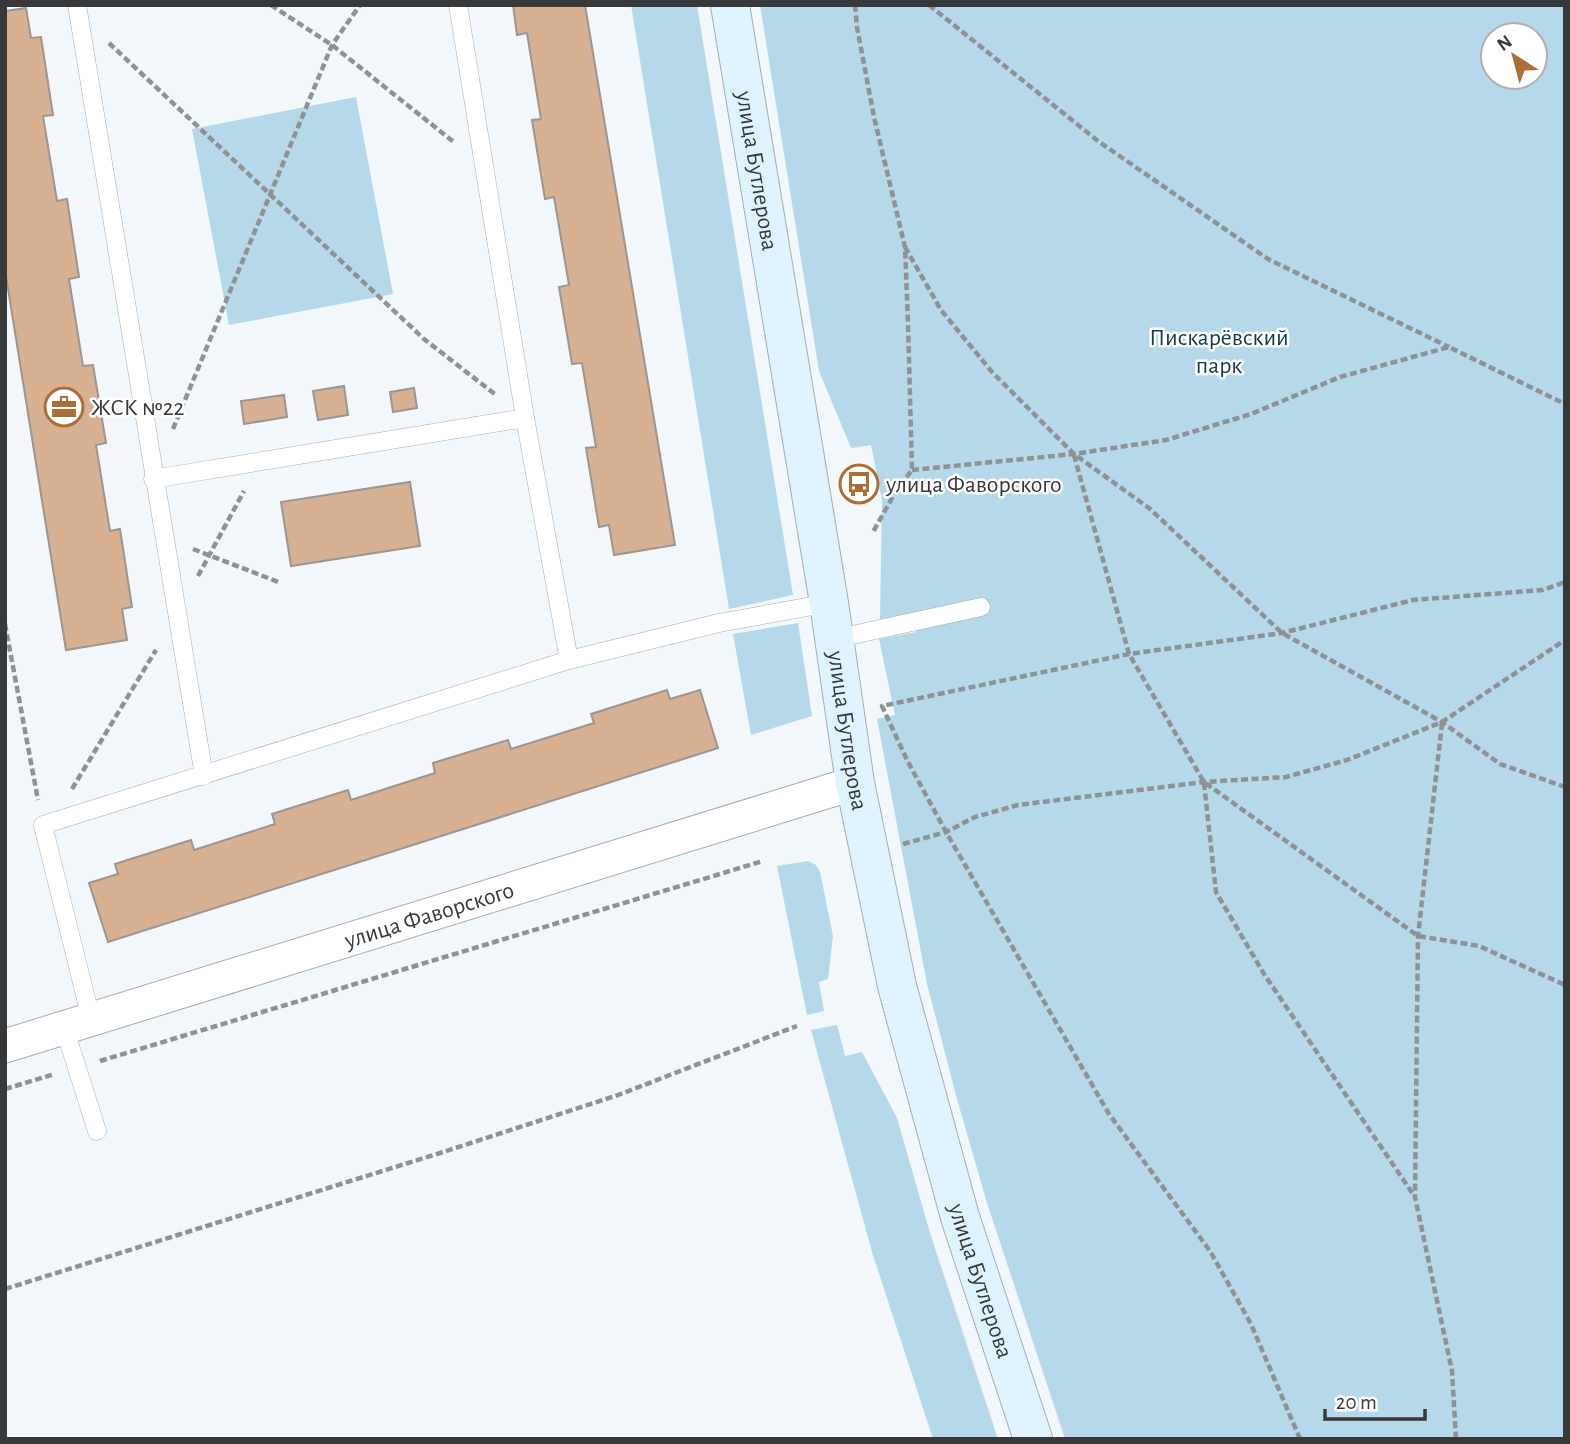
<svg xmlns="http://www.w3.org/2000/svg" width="1570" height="1444" font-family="'Alegreya Sans',sans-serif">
  <rect width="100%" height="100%" fill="#f1f7fa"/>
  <!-- green -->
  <g fill="#b6d8eb" fill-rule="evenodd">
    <path d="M 631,5 L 697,5 L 793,595 L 729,609 Z"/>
    <path d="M 760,5 L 1565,5 L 1565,1439 L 1065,1439 L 987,1203 L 957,1099 L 927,984 L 877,719 L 895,715 L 879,639 L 916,632 L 913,614 L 880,620 L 882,500 L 871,445 L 851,448 L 819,371 ZM 1493,35 L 1535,35 L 1535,77 L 1493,77 Z"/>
    <path d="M 356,97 L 393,294 L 229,325 L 192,129 Z"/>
    <path d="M 798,623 L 812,716 L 751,735 L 733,634 Z"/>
    <path d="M 808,861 L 816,865 L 820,872 L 833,936 L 828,979 L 819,982 L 824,1011 L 807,1015 L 777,866 Z"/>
    <path d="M 837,1025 L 845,1056 L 862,1052 L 897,1118 L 930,1233 L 998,1439 L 933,1439 L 872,1252 L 811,1030 Z"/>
  </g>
  <!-- building -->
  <g fill="#d8b193" stroke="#9b9693" stroke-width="2">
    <path d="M 513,5 L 585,5 L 675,545 L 614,555 L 609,525 L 599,527 L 586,448 L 596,447 L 582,363 L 572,364 L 559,287 L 569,285 L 554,197 L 545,199 L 532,120 L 541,119 L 527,33 L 517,35 Z"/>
    <path d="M 26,8 L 31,38 L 41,37 L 53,115 L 43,116 L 57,201 L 67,199 L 79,277 L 69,279 L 83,366 L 93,365 L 106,443 L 96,445 L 110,531 L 120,529 L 132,607 L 122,609 L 127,640 L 66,650 L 5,270 L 5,11 Z"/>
    <path d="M 344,386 L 348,415 L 318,420 L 313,391 Z"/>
    <path d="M 414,388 L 417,408 L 393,412 L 390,392 Z"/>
    <path d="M 284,395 L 287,417 L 244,424 L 241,401 Z"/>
    <path d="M 410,482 L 420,546 L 291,566 L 281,502 Z"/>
    <path d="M 667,690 L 670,699 L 700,690 L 718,748 L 108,942 L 89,883 L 118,874 L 115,864 L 191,840 L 194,850 L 275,824 L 272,814 L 348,790 L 351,800 L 435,773 L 433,763 L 508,740 L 511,749 L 594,723 L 591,714 Z"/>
  </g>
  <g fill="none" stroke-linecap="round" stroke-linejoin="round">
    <defs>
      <g id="lane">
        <path d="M 77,5 L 204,776"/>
        <path d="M 458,5 L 525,418 L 569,660"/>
        <path d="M 153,479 L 525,418"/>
        <path d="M 834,639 L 981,607"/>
        <path d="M 91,1019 L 43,825 L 569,660 L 719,623 L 829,603"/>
        <path d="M 64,1027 L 97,1131"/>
      </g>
      <g id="street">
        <path id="s1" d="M 5,1046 L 855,783"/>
      </g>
      <g id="secondary">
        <path id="s2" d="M 730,5 L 829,603 L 855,783 L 897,986 L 960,1217 L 1033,1439"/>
      </g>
    </defs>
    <!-- lane casing -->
    <use href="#lane" stroke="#a7acaf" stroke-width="19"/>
    <!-- street casing -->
    <use href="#street" stroke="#a7acaf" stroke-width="35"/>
    <!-- secondary casing -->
    <use href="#secondary" stroke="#a7acaf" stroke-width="40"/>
    <!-- path -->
    <g stroke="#8e9294" stroke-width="4.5" stroke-dasharray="7 3.5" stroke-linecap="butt">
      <path d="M 271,5 L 332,45 L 455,143"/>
      <path d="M 855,5 L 857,27 L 874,117 L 905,247 L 908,323 L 912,470 L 896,491 L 873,532"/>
      <path d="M 929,5 L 1098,141 L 1268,259 L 1449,347"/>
      <path d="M 109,43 L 424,339 L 496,395"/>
      <path d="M 905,247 L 941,310 L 992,372 L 1074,454 L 1149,508 L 1282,633 L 1442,722 L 1500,764 L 1565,787"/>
      <path d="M 173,429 L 332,45 L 360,5"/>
      <path d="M 1074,455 L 1129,654 L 1204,782 L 1418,936 L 1479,946 L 1565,985"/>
      <path d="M 912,470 L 1074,454 L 1166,440 L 1251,414 L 1340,377 L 1449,347 L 1565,404"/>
      <path d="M 193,549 L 281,583"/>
      <path d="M 198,576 L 244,491"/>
      <path d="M 5,624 L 38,800"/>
      <path d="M 1442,723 L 1418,936 L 1415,1197 L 1452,1371 L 1456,1439"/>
      <path d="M 1204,783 L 1216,892 L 1264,974 L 1415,1197"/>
      <path d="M 72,789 L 156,650"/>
      <path d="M 903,844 L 946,832 L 975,817 L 1018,805 L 1204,782 L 1286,777 L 1347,760 L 1442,722 L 1565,640"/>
      <path d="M 100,1061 L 763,861"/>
      <path d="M 5,1089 L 55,1074"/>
      <path d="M 5,1289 L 440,1153 L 618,1095 L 797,1026"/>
      <path d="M 1300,1439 L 1251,1324 L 1210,1251 L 1109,1114 L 946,832 L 907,760 L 882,706 L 1129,654 L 1282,633 L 1413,600 L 1543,590 L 1565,582"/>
    </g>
    <!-- lane -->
    <use href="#lane" stroke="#fff" stroke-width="18"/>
    <!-- street -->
    <use href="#street" stroke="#fff" stroke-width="33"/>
    <!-- secondary -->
    <use href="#secondary" stroke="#def3fe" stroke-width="38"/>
  </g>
  <!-- icons -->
  <defs>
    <symbol id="office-ring" viewBox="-11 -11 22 22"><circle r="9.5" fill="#fff" stroke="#ad6e36" stroke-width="1.5"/><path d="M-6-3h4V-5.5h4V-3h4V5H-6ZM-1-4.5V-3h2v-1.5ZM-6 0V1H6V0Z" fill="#ad6e36"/></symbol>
    <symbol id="bus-ring" viewBox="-11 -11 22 22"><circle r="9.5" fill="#fff" stroke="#ad6e36" stroke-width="1.5"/><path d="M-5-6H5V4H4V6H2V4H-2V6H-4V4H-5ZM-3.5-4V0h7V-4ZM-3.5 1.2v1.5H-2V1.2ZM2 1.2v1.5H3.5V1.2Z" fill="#ad6e36"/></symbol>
  </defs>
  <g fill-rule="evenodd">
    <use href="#office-ring" x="42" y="385" width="44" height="44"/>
    <use href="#bus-ring" x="837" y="462" width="44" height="44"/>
  </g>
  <g text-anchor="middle" stroke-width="5" stroke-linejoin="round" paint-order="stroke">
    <!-- street labels -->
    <g font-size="24" fill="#363839" stroke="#fff">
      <text dy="8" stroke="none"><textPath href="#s2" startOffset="168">улица Бутлерова</textPath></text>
      <text dy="8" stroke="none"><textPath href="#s2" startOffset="735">улица Бутлерова</textPath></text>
      <text dy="8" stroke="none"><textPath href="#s1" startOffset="444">улица Фаворского</textPath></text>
      <text dy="8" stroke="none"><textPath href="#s2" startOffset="1302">улица Бутлерова</textPath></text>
    </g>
    <!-- park labels -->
    <g font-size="24" fill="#123b4d" stroke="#fff">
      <text x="1219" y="345">Пискарёвский<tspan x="1219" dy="28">парк</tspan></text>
    </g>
    <!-- poi labels -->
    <g font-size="24" fill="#363839" stroke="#fff" text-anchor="start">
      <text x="91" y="415">ЖСК №22</text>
      <text x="886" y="492">улица Фаворского</text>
    </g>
  </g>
  <!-- border -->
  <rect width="1570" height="1444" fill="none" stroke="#363839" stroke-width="14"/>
  <!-- north arrow -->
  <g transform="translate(1514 56) rotate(324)"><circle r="33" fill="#ffffff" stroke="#afafb0" stroke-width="2"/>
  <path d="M0-5L12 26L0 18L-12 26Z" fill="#ad6e36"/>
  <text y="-10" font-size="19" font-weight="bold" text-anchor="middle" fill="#363839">N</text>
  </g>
  <!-- scale -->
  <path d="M1325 1409v10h100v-10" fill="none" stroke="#363839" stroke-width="3.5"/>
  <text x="1336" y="1409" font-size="21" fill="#363839" stroke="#ffffff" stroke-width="5" paint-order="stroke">20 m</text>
</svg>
